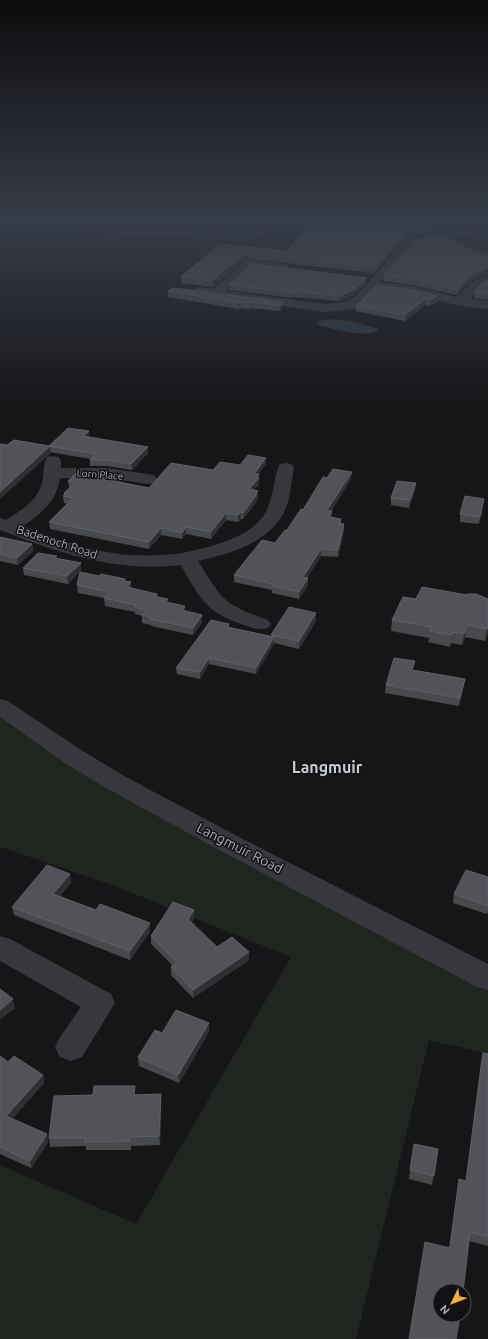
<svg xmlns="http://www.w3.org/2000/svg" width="488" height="1339" font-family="Ubuntu,sans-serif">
  <rect width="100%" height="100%" fill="#161618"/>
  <!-- green -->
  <g fill="#1e261f">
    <path d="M 457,236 L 480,251 L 472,252 L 446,239 Z"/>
    <path d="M 0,706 L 7,711 L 488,978 L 488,1054 L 429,1040 L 356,1339 L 0,1339 L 0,1165 L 136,1224 L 291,957 L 110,884 L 0,847 Z"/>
  </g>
  <!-- water -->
  <path fill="#2c353c" d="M 327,319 L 350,321 L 379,329 C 370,340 329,328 316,324 L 319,321 Z"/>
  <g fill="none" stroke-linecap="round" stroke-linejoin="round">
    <!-- stream -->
    <g stroke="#2c353c" stroke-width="3">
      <path d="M 443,221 L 461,228"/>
      <path d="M 480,236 L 488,240"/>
    </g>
    <!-- minor -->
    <g fill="#37383d" fill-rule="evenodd">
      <path d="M 0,221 L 242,235 L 252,233 L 268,221 L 280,221 L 259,238 L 242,241 L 0,227 Z"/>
      <path d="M 488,225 L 488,231 L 414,244 L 381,282 L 411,286 L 458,297 L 470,283 L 488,275 L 488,284 L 478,289 L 470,299 L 488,301 L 488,309 L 461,306 L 411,294 L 376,289 L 366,302 L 353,309 L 326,312 L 200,295 L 196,294 L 194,291 L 196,288 L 200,287 L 213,289 L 245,261 L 249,260 L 283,264 L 287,265 L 289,268 L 287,271 L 283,272 L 252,268 L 226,291 L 326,304 L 345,302 L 356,296 L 407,239 Z"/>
      <path d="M 479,249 L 488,252 L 488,260 L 475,254 L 473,252 L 475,250 Z"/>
      <path d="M 53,456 L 59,457 L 61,461 L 61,468 L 107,468 L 154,475 L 157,479 L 154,483 L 148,484 L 107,478 L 60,478 C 57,501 41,514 23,526 C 42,533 61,541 80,546 C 125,559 174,559 218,544 C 235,538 254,530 264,515 C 273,501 273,483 278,468 L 280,464 L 286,463 L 292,464 L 294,468 C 291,482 291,497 285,510 C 270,543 230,554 198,561 C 223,601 223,604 268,620 L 271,624 L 268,628 C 258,631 251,627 241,624 C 206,612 198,596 181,565 C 117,573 59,553 0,530 L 0,518 L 6,520 C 23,509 40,500 43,478 C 44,472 43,464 47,457 Z"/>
      <path d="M 0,699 L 8,701 L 83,751 L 124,776 L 239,837 L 488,964 L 488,990 L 477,987 L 221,851 L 106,788 L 65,763 L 0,717 Z"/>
      <path d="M 0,936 L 10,939 L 111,994 L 115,1003 L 82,1057 L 71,1061 L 60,1057 L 55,1047 L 60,1037 L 81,1007 L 0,961 Z"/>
    </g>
  </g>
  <!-- wall -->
  <g fill="#47494d">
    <path d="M 310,221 L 434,232 L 426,233 L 426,234 L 406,238 L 374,273 L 249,259 L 244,260 L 213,287 L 181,283 L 181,277 L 220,244 L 287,251 Z"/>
    <path d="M 384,275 L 469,282 L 457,295 L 411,285 L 384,281 Z"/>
    <path d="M 488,280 L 488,300 L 474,298 L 475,292 Z"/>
    <path d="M 366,283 L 354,295 L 340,301 L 294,297 L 293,298 L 229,290 L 229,284 Z"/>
    <path d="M 377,285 L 438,302 L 429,306 L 425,305 L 405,321 L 355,311 L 356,306 L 362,302 L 362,300 Z"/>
    <path d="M 168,291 L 283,302 L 283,308 L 280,311 L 251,308 L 250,309 L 241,308 L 239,309 L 168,297 Z"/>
    <path d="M 89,431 L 89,437 L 148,447 L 148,453 L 132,470 L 107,466 L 90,466 L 90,460 L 91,459 L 7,445 L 49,446 Z"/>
    <path d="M 266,464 L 258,474 L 259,474 L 259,484 L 254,490 L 258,497 L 257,498 L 257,501 L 243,519 L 241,519 L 238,522 L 226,520 L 211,539 L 186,534 L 182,539 L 161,535 L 149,549 L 50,529 L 49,522 L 68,504 L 64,503 L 63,496 L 64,495 L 64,493 L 70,488 L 69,487 L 68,481 L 120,475 L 121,482 L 120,482 L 149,488 L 213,470 L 240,465 Z"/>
    <path d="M 327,478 L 351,479 L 331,511 L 332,511 L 332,517 L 341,519 L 341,523 L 344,524 L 344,531 L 338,557 L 321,556 L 307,578 L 308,578 L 308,585 L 299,599 L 272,593 L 272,590 L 234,582 L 234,575 L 275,543 L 287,530 Z"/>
    <path d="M 415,490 L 409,508 L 391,505 L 391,498 Z"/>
    <path d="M 483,506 L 479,524 L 460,522 L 460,514 Z"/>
    <path d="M 0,537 L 32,544 L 33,551 L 18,565 L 0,561 Z"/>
    <path d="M 57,558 L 81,563 L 81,570 L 68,584 L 24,575 L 23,568 Z"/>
    <path d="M 99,576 L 125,579 L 126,581 L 131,582 L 131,588 L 157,597 L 185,611 L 202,622 L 193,635 L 151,626 L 151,625 L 142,623 L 142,616 L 135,614 L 135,612 L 105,606 L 104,598 L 78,593 L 77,585 Z"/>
    <path d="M 416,599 L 488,599 L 488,632 L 485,641 L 465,637 L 462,645 L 451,643 L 450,647 L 428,642 L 429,638 L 391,631 L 392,620 Z"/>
    <path d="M 316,621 L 299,649 L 274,643 L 256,674 L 209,664 L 200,679 L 177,674 L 176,668 L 229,624 L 229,627 L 271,637 L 271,635 Z"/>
    <path d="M 414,670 L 465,679 L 459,706 L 385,693 L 386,685 Z"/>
    <path d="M 488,877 L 488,911 L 487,914 L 453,903 L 454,894 Z"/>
    <path d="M 71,882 L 60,896 L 150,932 L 130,960 L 14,915 L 12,907 Z"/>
    <path d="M 194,910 L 194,918 L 191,923 L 217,947 L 249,960 L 193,998 L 171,975 L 171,967 L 173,966 L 151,944 L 151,936 Z"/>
    <path d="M 209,1023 L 209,1032 L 179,1083 L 139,1066 L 138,1057 L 162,1033 Z"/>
    <path d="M 483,1053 L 488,1054 L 488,1246 L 469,1241 L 449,1248 L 458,1187 L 459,1179 L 466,1181 L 481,1062 Z"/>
    <path d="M 0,1056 L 8,1062 L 43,1075 L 44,1083 L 12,1119 L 48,1142 L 31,1168 L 0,1154 Z"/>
    <path d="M 161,1094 L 161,1103 L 160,1145 L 131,1146 L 131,1150 L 86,1150 L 86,1146 L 50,1147 L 49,1138 L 136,1095 Z"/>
    <path d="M 414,1144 L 438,1149 L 432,1185 L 409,1179 Z"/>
  </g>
  <!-- shaded-wall -->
  <g fill="#2f3033">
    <path d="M 434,226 L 434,232 L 426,233 L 426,234 L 406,238 L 374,273 L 375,268 L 406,232 L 424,228 Z"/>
    <path d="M 249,253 L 249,259 L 244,260 L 213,287 L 212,281 L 244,254 Z"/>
    <path d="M 488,268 L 488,274 L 469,282 L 457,295 L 458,290 L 470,276 Z"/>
    <path d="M 366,278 L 366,283 L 354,295 L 340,301 L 340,296 Z"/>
    <path d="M 294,291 L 294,297 L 293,298 L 293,293 Z"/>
    <path d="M 438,296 L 438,302 L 429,306 L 430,300 Z"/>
    <path d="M 426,299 L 425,305 L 405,321 L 405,315 Z"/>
    <path d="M 240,302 L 241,308 L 239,309 L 239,303 Z"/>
    <path d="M 251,302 L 251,308 L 250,309 L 250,303 Z"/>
    <path d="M 283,302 L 283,308 L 280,311 L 280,306 Z"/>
    <path d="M 89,431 L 89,437 L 83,436 Z"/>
    <path d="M 50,446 L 51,453 L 0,499 L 0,492 Z"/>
    <path d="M 148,447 L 148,453 L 132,470 L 131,464 Z"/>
    <path d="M 266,458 L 266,464 L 254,480 L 254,474 Z"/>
    <path d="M 352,472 L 351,479 L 327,517 L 327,510 Z"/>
    <path d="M 259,474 L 259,484 L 249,495 L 249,489 Z"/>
    <path d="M 120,475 L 121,482 L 115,488 L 114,481 Z"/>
    <path d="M 416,483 L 415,490 L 409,508 L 410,500 Z"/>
    <path d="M 258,491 L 257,501 L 243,519 L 243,513 Z"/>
    <path d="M 484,499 L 483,506 L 479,524 L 480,517 Z"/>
    <path d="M 332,511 L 332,518 L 329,517 Z"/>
    <path d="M 241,512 L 241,519 L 238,522 L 238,515 Z"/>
    <path d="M 226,513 L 226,520 L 211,539 L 211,532 Z"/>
    <path d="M 344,524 L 344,531 L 338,557 L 338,550 Z"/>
    <path d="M 186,527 L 186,534 L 182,539 L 182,533 Z"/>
    <path d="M 161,528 L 161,535 L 149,549 L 149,542 Z"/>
    <path d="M 32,544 L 33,551 L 18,565 L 17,558 Z"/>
    <path d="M 321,549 L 321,556 L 303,584 L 303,577 Z"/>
    <path d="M 81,563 L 81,570 L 68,584 L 67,576 Z"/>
    <path d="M 308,578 L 308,585 L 299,599 L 299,592 Z"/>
    <path d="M 131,582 L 132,589 L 127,587 Z"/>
    <path d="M 185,606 L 185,614 L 182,610 Z"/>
    <path d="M 316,613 L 316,621 L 299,649 L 299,641 Z"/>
    <path d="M 202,615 L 202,622 L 193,635 L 193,628 Z"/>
    <path d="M 467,625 L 465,637 L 462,645 L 464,634 Z"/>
    <path d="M 488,626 L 488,632 L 485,641 L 487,629 Z"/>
    <path d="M 453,632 L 451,643 L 450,647 L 452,635 Z"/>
    <path d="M 274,637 L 274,644 L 256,674 L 256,668 Z"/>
    <path d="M 209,658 L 209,664 L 200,679 L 200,672 Z"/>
    <path d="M 465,679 L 463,687 L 459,706 L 460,698 Z"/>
    <path d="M 70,874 L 71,882 L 55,902 L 53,894 Z"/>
    <path d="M 194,910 L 194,918 L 188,928 L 188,919 Z"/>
    <path d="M 150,923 L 150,932 L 130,960 L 130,951 Z"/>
    <path d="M 249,952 L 249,960 L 193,998 L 193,990 Z"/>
    <path d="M 13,999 L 15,1008 L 0,1020 L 0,1010 Z"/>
    <path d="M 209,1023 L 209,1032 L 179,1083 L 178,1075 Z"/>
    <path d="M 43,1075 L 44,1083 L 8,1124 L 6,1116 Z"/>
    <path d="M 161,1094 L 161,1103 L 160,1145 L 159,1136 Z"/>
    <path d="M 47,1134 L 48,1142 L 31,1168 L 30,1161 Z"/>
  </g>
  <!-- building -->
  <g fill="#525359" stroke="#5f6168">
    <path d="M 310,221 L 425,221 L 434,226 L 424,228 L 427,229 L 406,232 L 375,268 L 249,253 L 244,254 L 212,281 L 181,277 L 220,244 L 287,251 Z"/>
    <path d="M 441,236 L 483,256 L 488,256 L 488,268 L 470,276 L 458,290 L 412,279 L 384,275 L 415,240 Z"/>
    <path d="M 253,264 L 366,278 L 355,289 L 340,296 L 294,291 L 293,293 L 229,284 Z"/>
    <path d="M 488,280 L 488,294 L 475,292 L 480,285 Z"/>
    <path d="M 377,285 L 411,290 L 438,296 L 430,300 L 426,299 L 405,315 L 356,306 L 364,300 L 362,300 Z"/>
    <path d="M 173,288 L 283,302 L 280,306 L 251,302 L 250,303 L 240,302 L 239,303 L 168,291 Z"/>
    <path d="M 68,428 L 89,431 L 83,436 L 148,447 L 131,464 L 107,460 L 90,460 L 97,454 L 49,446 Z"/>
    <path d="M 14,440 L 50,446 L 0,492 L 0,444 L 7,445 Z"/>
    <path d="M 248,455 L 266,458 L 254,474 L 259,474 L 257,478 L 259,478 L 249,489 L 258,491 L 255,494 L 257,494 L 243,513 L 241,512 L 238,515 L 226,513 L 211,532 L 186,527 L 182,533 L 161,528 L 149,542 L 49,522 L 73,498 L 63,496 L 67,493 L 64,493 L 76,482 L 68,481 L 76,473 L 106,473 L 120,475 L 114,481 L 149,488 L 171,463 L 213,470 L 220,462 L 240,465 Z"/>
    <path d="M 333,469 L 352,472 L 327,510 L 332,511 L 329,517 L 341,519 L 339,523 L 344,524 L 338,550 L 321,549 L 303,577 L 308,578 L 299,592 L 272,586 L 274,584 L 234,575 L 262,540 L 275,543 L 285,530 L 287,530 L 301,509 L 303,510 L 323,477 L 327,478 Z"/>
    <path d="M 397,481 L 416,483 L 410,500 L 391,498 Z"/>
    <path d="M 465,496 L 484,499 L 480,517 L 460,514 Z"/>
    <path d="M 0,537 L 32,544 L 17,558 L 0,554 Z"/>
    <path d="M 38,553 L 57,556 L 55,558 L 81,563 L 67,576 L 23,568 Z"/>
    <path d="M 80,572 L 99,576 L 101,574 L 125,579 L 124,581 L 131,582 L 127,587 L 157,594 L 157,597 L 168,599 L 166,602 L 185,606 L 182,610 L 202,615 L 193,628 L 150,619 L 151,617 L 142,615 L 147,610 L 135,607 L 136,605 L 104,598 L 109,592 L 77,585 Z"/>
    <path d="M 422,587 L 467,595 L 467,594 L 476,594 L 488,599 L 488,626 L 487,629 L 467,625 L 464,634 L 453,632 L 452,635 L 430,631 L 431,627 L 392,620 L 403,597 L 416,599 Z"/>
    <path d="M 289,607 L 316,613 L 299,641 L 271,635 Z"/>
    <path d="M 211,620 L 229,624 L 227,627 L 274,637 L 256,668 L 209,658 L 200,672 L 176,668 Z"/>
    <path d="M 394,658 L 415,661 L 412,670 L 465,679 L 460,698 L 386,685 Z"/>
    <path d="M 47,865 L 70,874 L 53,894 L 96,910 L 100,904 L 150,923 L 130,951 L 12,907 Z"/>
    <path d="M 466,870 L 488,877 L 488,906 L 454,894 Z"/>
    <path d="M 173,902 L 194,910 L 188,919 L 217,947 L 232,937 L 249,952 L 193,990 L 171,967 L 178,963 L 151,936 Z"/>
    <path d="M 0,989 L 13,999 L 0,1010 Z"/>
    <path d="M 176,1010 L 209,1023 L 178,1075 L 138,1057 L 155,1030 L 162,1033 Z"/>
    <path d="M 483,1053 L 488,1054 L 488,1237 L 470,1232 L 463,1291 L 440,1291 L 440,1315 L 460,1315 L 456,1339 L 409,1339 L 425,1242 L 450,1248 L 459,1179 L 466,1181 Z"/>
    <path d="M 0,1056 L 8,1062 L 14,1056 L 43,1075 L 6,1116 L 47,1134 L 30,1161 L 0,1147 Z"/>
    <path d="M 94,1086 L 135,1086 L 134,1095 L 161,1094 L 159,1136 L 130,1137 L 130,1141 L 85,1142 L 86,1138 L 49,1138 L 54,1096 L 93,1095 Z"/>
    <path d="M 414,1144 L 438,1149 L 434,1176 L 410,1170 Z"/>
  </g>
  <!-- sky -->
  <linearGradient id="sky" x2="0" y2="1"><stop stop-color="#0c0c0d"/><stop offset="0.54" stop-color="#363c48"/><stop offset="1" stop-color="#363c48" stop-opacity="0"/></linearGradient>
  <rect width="488" height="408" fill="url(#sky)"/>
  <g text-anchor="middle" stroke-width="3" stroke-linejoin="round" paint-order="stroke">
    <!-- far-street labels -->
    <g font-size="10" fill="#a8adb8" stroke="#111113">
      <text transform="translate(100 474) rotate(4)" y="4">Lorn Place</text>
    </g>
    <!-- street labels -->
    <g font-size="12" fill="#a8adb8" stroke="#111113">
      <text transform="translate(57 542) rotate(18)" y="4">Badenoch Road</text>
    </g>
    <!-- near-street labels -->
    <g font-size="14" fill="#a8adb8" stroke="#111113">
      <text transform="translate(240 848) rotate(27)" y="5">Langmuir Road</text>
    </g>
    <!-- district labels -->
    <g font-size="16" font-weight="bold" fill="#c9ccd4" stroke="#111113">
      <text x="327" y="773">Langmuir</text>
    </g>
  </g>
  <!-- north arrow -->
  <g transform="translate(452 1303) rotate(227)"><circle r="19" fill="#111113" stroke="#4d4f55"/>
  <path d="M0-3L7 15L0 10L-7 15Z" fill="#f2b134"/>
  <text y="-6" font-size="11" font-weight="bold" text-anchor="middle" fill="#a8adb8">N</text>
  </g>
</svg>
